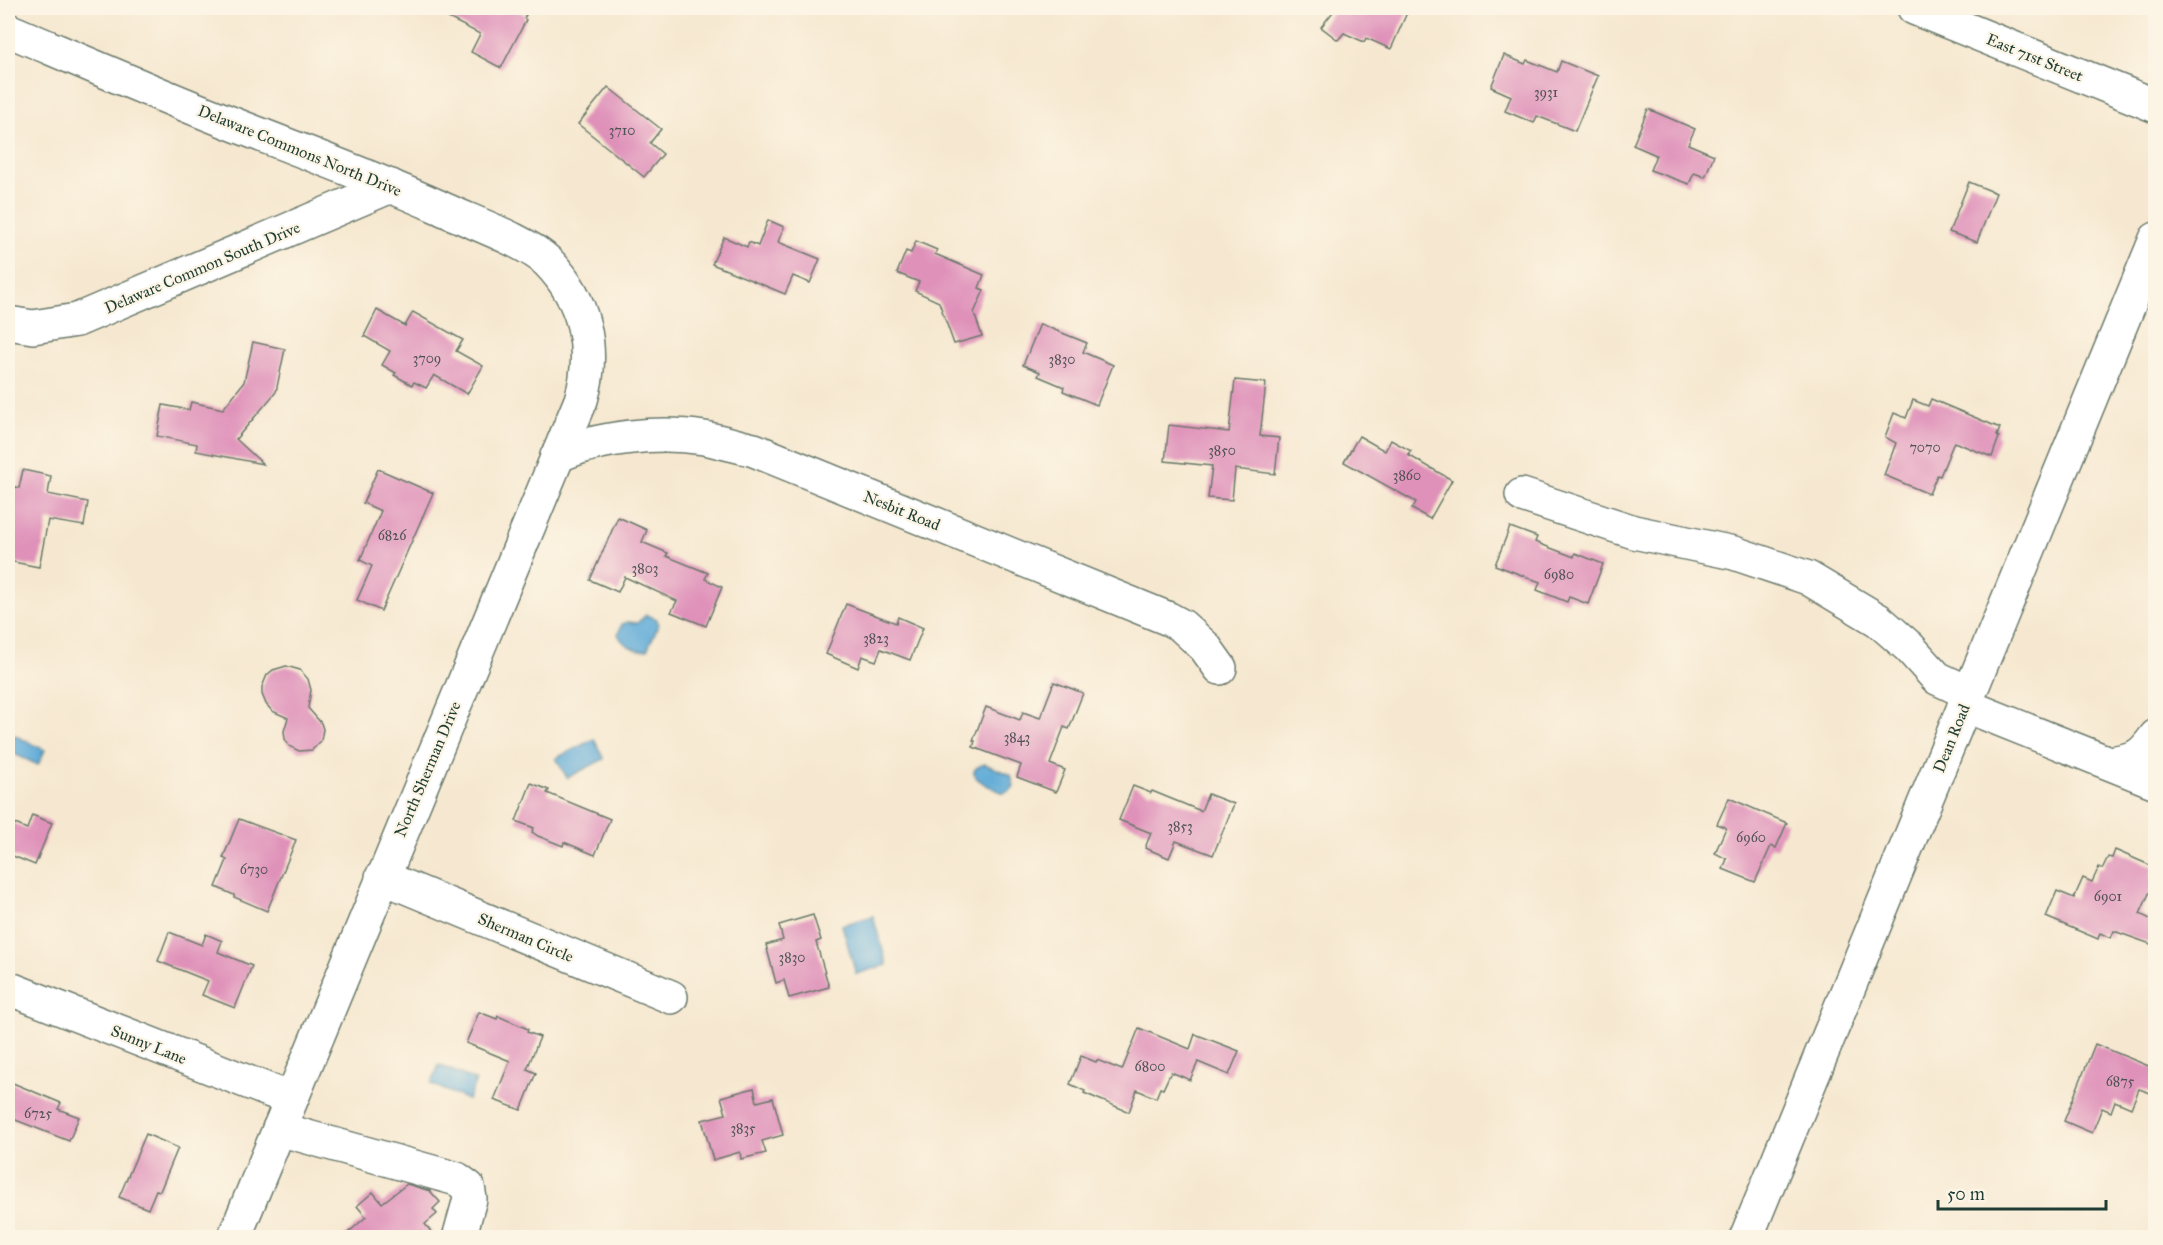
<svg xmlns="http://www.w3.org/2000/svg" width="2163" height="1245" font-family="'IM FELL Great Primer',serif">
  <rect width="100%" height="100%" fill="#fcf5e5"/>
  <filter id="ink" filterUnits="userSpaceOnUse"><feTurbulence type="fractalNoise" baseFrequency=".0167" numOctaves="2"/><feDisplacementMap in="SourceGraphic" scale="12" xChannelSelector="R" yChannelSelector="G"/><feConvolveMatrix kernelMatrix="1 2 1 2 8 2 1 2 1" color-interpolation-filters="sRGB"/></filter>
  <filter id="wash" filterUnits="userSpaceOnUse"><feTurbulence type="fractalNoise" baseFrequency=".008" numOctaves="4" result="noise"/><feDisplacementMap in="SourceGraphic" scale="24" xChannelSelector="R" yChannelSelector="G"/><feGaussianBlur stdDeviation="1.35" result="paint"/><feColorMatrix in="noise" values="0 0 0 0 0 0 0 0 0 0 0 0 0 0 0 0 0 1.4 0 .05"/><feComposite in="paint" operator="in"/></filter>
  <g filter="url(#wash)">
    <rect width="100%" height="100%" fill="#f6e8d0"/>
    <!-- water -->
    <g fill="#5faad7" stroke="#3f7486" stroke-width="1.5">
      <path d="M 646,615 L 657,619 L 658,626 L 647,650 C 637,652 622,645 618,634 L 622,624 L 628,622 L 637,623 Z"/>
      <path d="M 12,734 L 45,750 L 38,765 L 8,751 L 8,743 Z"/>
      <path d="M 594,739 L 604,759 L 567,778 L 556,758 Z"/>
      <path d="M 985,764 L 1011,775 L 1014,786 L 1011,790 L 1004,793 C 994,789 955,773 985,764 Z"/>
      <path d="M 873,916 L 887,965 L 856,974 L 842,925 Z"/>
      <path d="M 439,1065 L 476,1081 L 468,1100 L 431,1084 Z"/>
    </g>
    <g id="blocks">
      <!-- building -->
      <g fill="#df91b9">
        <path d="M 429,8 L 513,8 L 526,15 L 524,18 L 526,20 L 501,68 L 471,52 L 480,34 Z"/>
        <path d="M 1336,8 L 1409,8 L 1391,49 L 1366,38 L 1364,42 L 1344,33 L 1338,40 L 1321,27 Z"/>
        <path d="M 1504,55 L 1525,64 L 1527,60 L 1557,72 L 1561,61 L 1598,76 L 1575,131 L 1537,116 L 1534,123 L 1505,111 L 1511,96 L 1491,87 Z"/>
        <path d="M 608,87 L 661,129 L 650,143 L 663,154 L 644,177 L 578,124 Z"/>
        <path d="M 1648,109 L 1695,129 L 1688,144 L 1714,155 L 1705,177 L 1694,173 L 1689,184 L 1650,170 L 1656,155 L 1633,145 Z"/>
        <path d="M 1969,182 L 1996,193 L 1977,242 L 1949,232 Z"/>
        <path d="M 768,220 L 784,227 L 778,242 L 820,259 L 810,283 L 793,276 L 785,294 L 712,264 L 724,237 L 747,247 L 749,242 L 758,246 Z"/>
        <path d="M 916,241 L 937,250 L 935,254 L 984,275 L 979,288 L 984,290 L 974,313 L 982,336 L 954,344 L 939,302 L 915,291 L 919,282 L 897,273 L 906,251 L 911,253 Z"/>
        <path d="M 377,310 L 405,326 L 413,312 L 463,340 L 456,351 L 483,366 L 467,394 L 434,375 L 426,388 L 414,382 L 412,385 L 394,375 L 396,373 L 382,365 L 390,351 L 364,336 Z"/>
        <path d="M 1040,324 L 1087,343 L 1083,352 L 1113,365 L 1097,405 L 1063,391 L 1064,387 L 1038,376 L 1040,372 L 1023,365 Z"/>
        <path d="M 253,342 L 285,349 L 276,392 L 236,439 L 263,464 L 196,451 L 197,444 L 157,436 L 163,405 L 189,410 L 191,402 L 223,409 L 244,382 Z"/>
        <path d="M 1235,380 L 1266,383 L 1260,436 L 1279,438 L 1275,474 L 1235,469 L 1232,500 L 1208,498 L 1212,466 L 1165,461 L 1169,425 L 1229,432 Z"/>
        <path d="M 1931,399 L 2000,428 L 1997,436 L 1999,437 L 1992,457 L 1954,442 L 1940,476 L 1937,475 L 1929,494 L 1884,475 L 1896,443 L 1885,437 L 1894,413 L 1906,418 L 1913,400 L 1928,406 Z"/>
        <path d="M 1359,436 L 1385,451 L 1391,440 L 1411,451 L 1408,455 L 1452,480 L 1430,519 L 1412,509 L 1416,502 L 1344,462 Z"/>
        <path d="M 378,469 L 433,493 L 381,611 L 357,600 L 372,566 L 360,560 L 381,511 L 363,503 Z"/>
        <path d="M 23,470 L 51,476 L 48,494 L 88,502 L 84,526 L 48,520 L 39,567 L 8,561 L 8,485 L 19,488 Z"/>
        <path d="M 618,517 L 647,530 L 642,542 L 668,553 L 666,556 L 708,573 L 705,579 L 722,587 L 706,626 L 671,612 L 677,601 L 625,577 L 618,592 L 590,580 Z"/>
        <path d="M 1510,527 L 1537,537 L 1535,542 L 1574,557 L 1575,553 L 1603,564 L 1588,604 L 1569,597 L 1567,602 L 1537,590 L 1540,582 L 1495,565 Z"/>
        <path d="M 846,604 L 896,623 L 898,617 L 923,628 L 910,660 L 881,649 L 876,661 L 862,656 L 858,668 L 826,654 Z"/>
        <path d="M 286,666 L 300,670 L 308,679 L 311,690 L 308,708 L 321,723 L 323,729 L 321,741 L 312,750 L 299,751 L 289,746 L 285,739 L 284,731 L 288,718 L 272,711 L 266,704 L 262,694 L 262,687 L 267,675 L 273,670 Z"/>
        <path d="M 1054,682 L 1083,693 L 1069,729 L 1064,727 L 1050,764 L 1065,770 L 1056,792 L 1017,777 L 1021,765 L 973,747 L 975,741 L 973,741 L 986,707 L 1020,720 L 1023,712 L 1040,718 Z"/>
        <path d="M 531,783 L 549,790 L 547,793 L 610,819 L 595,855 L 564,842 L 563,846 L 538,836 L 532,832 L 534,828 L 516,821 Z"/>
        <path d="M 1133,786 L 1151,793 L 1152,791 L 1201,811 L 1208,794 L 1234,804 L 1213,855 L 1176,841 L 1169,858 L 1145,848 L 1151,833 L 1119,820 Z"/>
        <path d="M 1729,798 L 1787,823 L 1776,848 L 1771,846 L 1755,882 L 1723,869 L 1727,859 L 1715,853 L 1726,828 L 1717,824 Z"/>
        <path d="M 32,815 L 52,823 L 35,865 L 8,854 L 8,821 L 27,829 Z"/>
        <path d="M 239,819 L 296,840 L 267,911 L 234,897 L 234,895 L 216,887 L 227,860 L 223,858 Z"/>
        <path d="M 2115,850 L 2154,867 L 2151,875 L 2153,876 L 2151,878 L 2155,880 L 2140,914 L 2156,922 L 2156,946 L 2114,931 L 2111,938 L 2100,933 L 2098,939 L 2046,917 L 2057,891 L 2074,898 L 2083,878 L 2092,882 L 2099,867 L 2102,869 L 2108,857 L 2112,858 Z"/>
        <path d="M 813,915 L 821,940 L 816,942 L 829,987 L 789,998 L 784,980 L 776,983 L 766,945 L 783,940 L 779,925 Z"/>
        <path d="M 169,932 L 202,945 L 206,934 L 222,941 L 218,952 L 252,966 L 235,1008 L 202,995 L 208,981 L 158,961 Z"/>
        <path d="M 479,1012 L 497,1019 L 498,1016 L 528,1029 L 527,1032 L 540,1037 L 527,1069 L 536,1073 L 521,1110 L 494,1100 L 510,1061 L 466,1043 Z"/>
        <path d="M 1139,1028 L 1190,1049 L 1195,1034 L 1239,1051 L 1229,1075 L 1198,1062 L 1190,1080 L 1171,1072 L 1163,1089 L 1160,1088 L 1156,1098 L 1137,1090 L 1129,1112 L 1084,1093 L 1085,1091 L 1070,1084 L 1081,1056 L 1096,1062 L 1097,1060 L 1122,1070 Z"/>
        <path d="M 2095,1044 L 2156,1069 L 2156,1095 L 2139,1089 L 2131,1108 L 2115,1101 L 2111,1112 L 2102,1108 L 2092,1133 L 2064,1121 Z"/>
        <path d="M 8,1081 L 61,1103 L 58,1109 L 79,1117 L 69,1141 L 8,1117 Z"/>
        <path d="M 754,1088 L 757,1102 L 773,1098 L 783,1135 L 762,1141 L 766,1153 L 741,1159 L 740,1152 L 713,1160 L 702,1120 L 726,1114 L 721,1097 Z"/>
        <path d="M 146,1134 L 178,1148 L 160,1191 L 156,1190 L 148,1209 L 119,1197 Z"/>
        <path d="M 407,1184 L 430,1191 L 440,1202 L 433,1209 L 437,1214 L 425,1224 L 436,1238 L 342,1238 L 366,1217 L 357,1206 L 373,1192 L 382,1203 Z"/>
      </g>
    </g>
  </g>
  <g filter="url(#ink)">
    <use href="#blocks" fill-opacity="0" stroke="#6a796b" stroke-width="1.5"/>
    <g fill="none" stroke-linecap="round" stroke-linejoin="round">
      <defs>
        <g id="minor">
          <path d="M 8,30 C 74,58 141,87 208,114 C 285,145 363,173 439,207 C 468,221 527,241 548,262 C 585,300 596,350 581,400 L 234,1238"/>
          <path d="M 8,323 L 33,327 L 77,320 L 391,186"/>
          <path d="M 557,456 C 598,437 659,431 704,438 C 720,441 737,446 754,450 L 1169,619 L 1182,626 L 1205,647 L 1220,668"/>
          <path d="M 1522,495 L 1634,532 L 1734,553 L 1808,578 L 1878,620 L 1909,647 L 1937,678 L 1969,693"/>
          <path d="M 1964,705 L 2156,782"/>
          <path d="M 2110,763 C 2136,759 2140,758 2156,736"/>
          <path d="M 382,877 L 671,997"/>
          <path d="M 8,988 L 291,1099"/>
          <path d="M 279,1129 L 457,1179 L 468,1187 L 470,1199 L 459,1238"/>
          <path d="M 1746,1238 L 2156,239"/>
        </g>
        <path id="major" d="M 1914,8 L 2156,106"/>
      </defs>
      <!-- minor casing -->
      <use href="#minor" stroke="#6a796b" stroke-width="36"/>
      <!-- major casing -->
      <use href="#major" stroke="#6a796b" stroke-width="36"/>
      <!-- minor -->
      <use href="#minor" stroke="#fff" stroke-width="33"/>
      <!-- major -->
      <use href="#major" stroke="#fff" stroke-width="33"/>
    </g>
  </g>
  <g text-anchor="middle" stroke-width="4.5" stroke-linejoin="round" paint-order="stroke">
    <!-- number labels -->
    <g font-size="14" fill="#4f5255">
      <text x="1546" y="97">3931</text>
      <text x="622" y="135">3710</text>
      <text x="427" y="363">3709</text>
      <text x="1062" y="364">3830</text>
      <text x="1925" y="452">7070</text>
      <text x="1222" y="455">3850</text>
      <text x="1407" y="480">3860</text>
      <text x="392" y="540">6826</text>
      <text x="645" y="573">3803</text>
      <text x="1559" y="579">6980</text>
      <text x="876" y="643">3823</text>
      <text x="1017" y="742">3843</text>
      <text x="1180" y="831">3853</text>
      <text x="1751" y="842">6960</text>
      <text x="254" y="874">6730</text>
      <text x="2108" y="901">6901</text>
      <text x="792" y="962">3830</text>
      <text x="1150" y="1071">6800</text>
      <text x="2120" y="1086">6875</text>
      <text x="38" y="1118">6725</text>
      <text x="743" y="1133">3835</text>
    </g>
    <!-- street labels -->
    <g font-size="16" fill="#1f3d34" stroke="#fcf5e5">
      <text transform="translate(2035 57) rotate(22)" y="6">East 71st Street</text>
      <text transform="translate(300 150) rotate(22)" y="6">Delaware Commons North Drive</text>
      <text transform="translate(202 267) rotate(-23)" y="6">Delaware Common South Drive</text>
      <text transform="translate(902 510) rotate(22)" y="6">Nesbit Road</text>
      <text transform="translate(1951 738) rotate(-68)" y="6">Dean Road</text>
      <text transform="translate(427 769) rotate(-67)" y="6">North Sherman Drive</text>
      <text transform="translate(526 937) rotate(23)" y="6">Sherman Circle</text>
      <text transform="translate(149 1044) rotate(22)" y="6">Sunny Lane</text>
    </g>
  </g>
  <!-- margin -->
  <rect width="2163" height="1245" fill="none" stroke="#fcf5e5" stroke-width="30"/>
  <!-- scale -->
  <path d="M1938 1200v9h168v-9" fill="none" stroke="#1f3d34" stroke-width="3"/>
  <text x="1947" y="1200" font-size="18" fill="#1f3d34" stroke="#fcf5e5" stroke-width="4.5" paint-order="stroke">50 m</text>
</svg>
